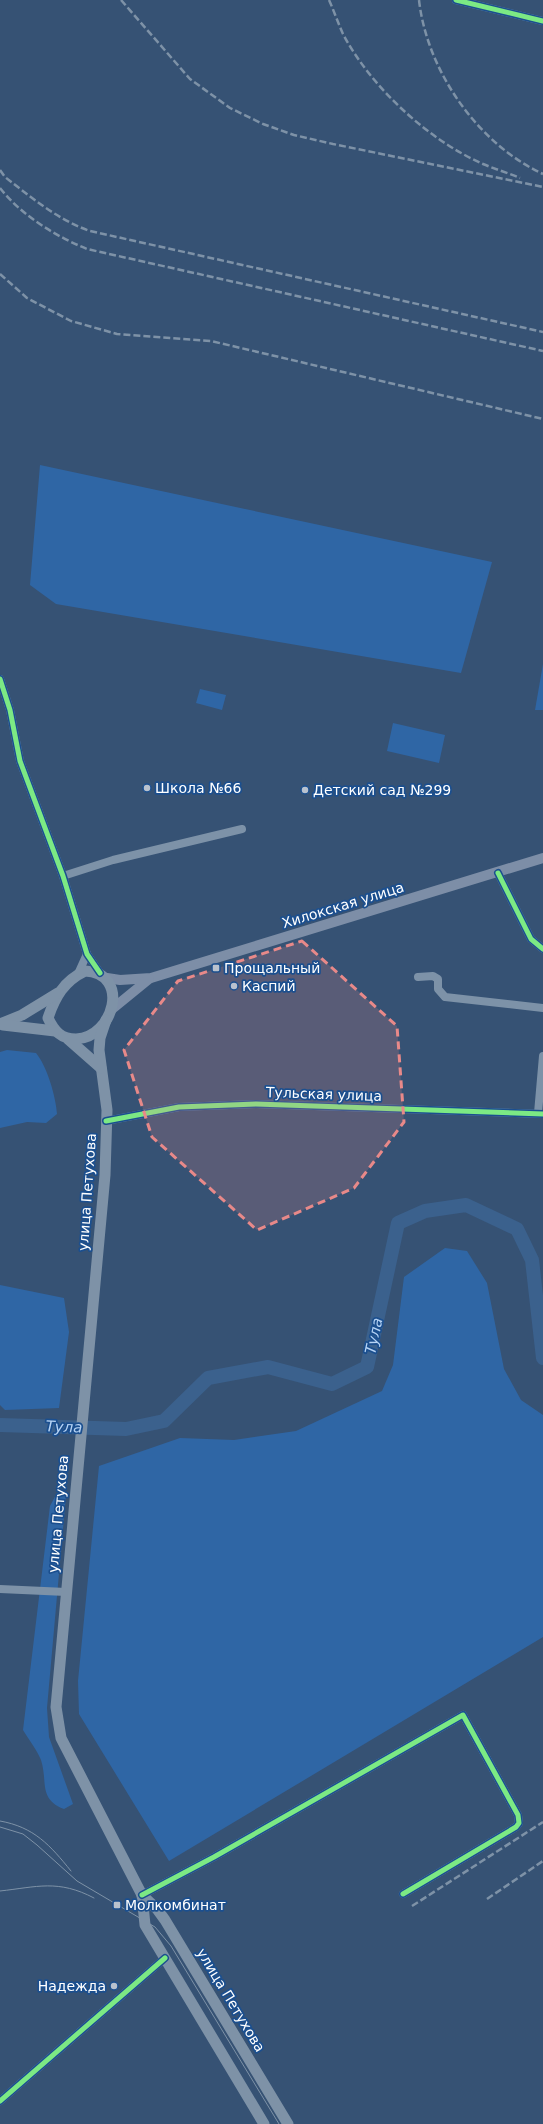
<svg xmlns="http://www.w3.org/2000/svg" width="543" height="2124" font-family="'DejaVu Sans',sans-serif">
  <rect width="100%" height="100%" fill="#365274"/>
  <!-- green -->
  <g fill="#2f66a5">
    <path d="M 40,465 L 492,562 L 461,673 L 56,604 L 30,585 Z"/>
    <path d="M 543,664 L 543,710 L 535,710 Z"/>
    <path d="M 200,689 L 226,695 L 222,710 L 196,703 Z"/>
    <path d="M 393,723 L 445,735 L 439,763 L 387,751 Z"/>
    <path d="M 7,1050 L 36,1053 C 47,1066 56,1097 57,1114 L 46,1123 L 27,1122 L 0,1128 L 0,1052 Z"/>
    <path d="M 445,1248 L 467,1251 L 487,1283 L 504,1369 L 521,1400 L 543,1415 L 543,1637 L 169,1861 L 79,1714 L 78,1681 L 99,1466 L 180,1438 L 234,1440 L 296,1431 L 382,1391 L 393,1365 L 404,1277 Z"/>
    <path d="M 0,1285 L 64,1298 L 69,1332 L 59,1408 L 5,1410 L 0,1405 Z"/>
    <path d="M 57,1493 L 66,1495 L 47,1708 L 49,1737 L 73,1804 L 64,1809 C 38,1799 48,1782 41,1760 C 37,1750 29,1740 23,1730 L 50,1506 Z"/>
  </g>
  <g fill="none" stroke-linecap="round" stroke-linejoin="round">
    <!-- river -->
    <path stroke="#3b618d" stroke-width="14" d="M 0,1425 L 126,1429 L 164,1421 L 208,1378 L 268,1367 L 332,1384 L 367,1367 L 398,1223 L 425,1211 L 466,1205 L 517,1229 L 532,1260 L 543,1358"/>
    <!-- minor -->
    <g stroke="#7d92a8" stroke-width="8">
      <path d="M 456,0 L 543,21"/>
      <path d="M 0,679 L 10,710 L 20,761 L 63,876 L 87,954 L 100,973"/>
      <path d="M 498,873 L 531,939 L 543,949"/>
      <path d="M 63,876 L 113,860 L 242,829"/>
      <path d="M 78,974 L 87,954"/>
      <path d="M 418,977 L 433,976 L 438,979 L 438,989 L 445,997 L 543,1008"/>
      <path d="M 538,1113 L 543,1056"/>
      <path d="M 106,1121 L 179,1107 L 256,1104 L 543,1114"/>
      <path d="M 0,1589 L 66,1592"/>
      <path d="M 142,1895 L 214,1857 L 463,1715 L 518,1815 L 519,1823 L 516,1827 L 403,1894"/>
      <path d="M 0,2101 L 165,1958"/>
    </g>
    <!-- major -->
    <g stroke="#7d8ea7" stroke-width="10">
      <path d="M 107,978 L 120,980 L 151,978 L 543,858"/>
      <path d="M 111,1010 L 149,979"/>
    </g>
    <!-- highway -->
    <g stroke="#7e92a7" stroke-width="11">
      <path d="M 85,971 C 131,973 114,1038 76,1039 C 61,1039 54,1031 48,1018 C 55,997 64,981 85,971 Z"/>
      <path d="M 106,1020 L 100,1038 L 99,1050 L 107,1110 L 105,1175 L 56,1707 L 61,1738 L 142,1895 L 157,1909 L 165,1920 L 288,2124"/>
      <path d="M 0,1024 L 22,1015 L 58,993"/>
      <path d="M 3,1025 L 55,1031"/>
      <path d="M 68,1039 L 101,1068"/>
      <path d="M 142,1895 L 145,1925 L 264,2124"/>
    </g>
    <!-- tram -->
    <g stroke="#7e92a7" stroke-width="1">
      <path d="M 0,1821 C 34,1827 50,1845 71,1871"/>
      <path d="M 0,1827 L 23,1834 L 37,1845 L 77,1881 L 155,1927 L 171,1946 L 279,2124"/>
      <path d="M 0,1891 C 37,1887 58,1879 94,1898"/>
    </g>
    <!-- rail -->
    <g stroke="#7e92a7" stroke-width="2.5" stroke-dasharray="7 3" stroke-linecap="butt">
      <path d="M 121,0 L 190,79 L 230,108 L 263,124 L 294,135 L 333,144 L 543,187"/>
      <path d="M 329,0 C 334,11 338,23 343,34 C 371,87 428,140 483,164 C 495,169 508,173 520,178"/>
      <path d="M 419,0 C 427,71 478,144 543,174"/>
      <path d="M 0,170 L 5,177 C 32,198 58,220 90,231 L 543,332"/>
      <path d="M 0,188 C 21,215 55,236 87,249 L 543,351"/>
      <path d="M 0,274 L 27,298 L 71,321 L 117,334 L 211,341 L 543,419"/>
      <path d="M 487,1899 L 543,1861"/>
      <path d="M 412,1906 L 543,1822"/>
    </g>
    <defs>
      <g id="cycleway">
        <path d="M 456,0 L 543,21"/>
        <path d="M 0,679 L 10,710 L 20,761 L 63,876 L 87,954 L 100,973"/>
        <path d="M 498,873 L 531,939 L 543,949"/>
        <path d="M 106,1121 L 179,1107 L 256,1104 L 543,1114"/>
        <path d="M 142,1895 L 214,1857 L 463,1715 L 518,1815 L 519,1823 L 516,1827 L 403,1894"/>
        <path d="M 0,2101 L 165,1958"/>
      </g>
    </defs>
    <!-- cycleway casing -->
    <use href="#cycleway" stroke="#1b4f8f" stroke-width="8"/>
    <!-- cycleway -->
    <use href="#cycleway" stroke="#7ce984" stroke-width="5"/>
  </g>
  <!-- marked area -->
  <path fill="#e88989" fill-opacity="0.2" stroke="#e88989" stroke-width="3" stroke-dasharray="8 5" stroke-linejoin="round" d="M 302,941 L 397,1026 L 404,1122 L 354,1188 L 257,1230 L 152,1137 L 124,1050 L 178,981 Z"/>
  <!-- markers -->
  <g fill="#b9c2ce" stroke="#1b4f8f" stroke-width="1.5">
    <circle cx="147" cy="788" r="4"/>
    <circle cx="305" cy="790" r="4"/>
    <rect x="212" y="964" width="8" height="8" rx="2"/>
    <circle cx="234" cy="986" r="4"/>
    <rect x="113" y="1901" width="8" height="8" rx="2"/>
    <circle cx="114" cy="1986" r="4"/>
  </g>
  <g text-anchor="middle" stroke-width="3.5" stroke-linejoin="round" paint-order="stroke">
    <!-- poi labels -->
    <g font-size="14" fill="#fff" stroke="#1b4f8f" text-anchor="start">
      <text x="155" y="793">Школа №66</text>
      <text x="313" y="795">Детский сад №299</text>
      <text x="224" y="973">Прощальный</text>
      <text x="242" y="991">Каспий</text>
      <text x="125" y="1910">Молкомбинат</text>
      <text x="106" y="1991" text-anchor="end">Надежда</text>
    </g>
    <!-- street labels -->
    <g font-size="14" fill="#fff" stroke="#1b4f8f">
      <text transform="translate(343 905) rotate(-17)" y="5">Хилокская улица</text>
      <text transform="translate(324 1094) rotate(2)" y="5">Тульская улица</text>
      <text transform="translate(87 1192) rotate(-86)" y="5">улица Петухова</text>
      <text transform="translate(58 1514) rotate(-85)" y="5">улица Петухова</text>
      <text transform="translate(231 2000) rotate(59)" y="5">улица Петухова</text>
    </g>
    <!-- water labels -->
    <g font-size="15" font-style="italic" fill="#b5d3f5" stroke="#1b4f8f">
      <text transform="translate(374 1336) rotate(-78)" y="5">Тула</text>
      <text transform="translate(64 1427) rotate(2)" y="5">Тула</text>
    </g>
  </g>
</svg>
